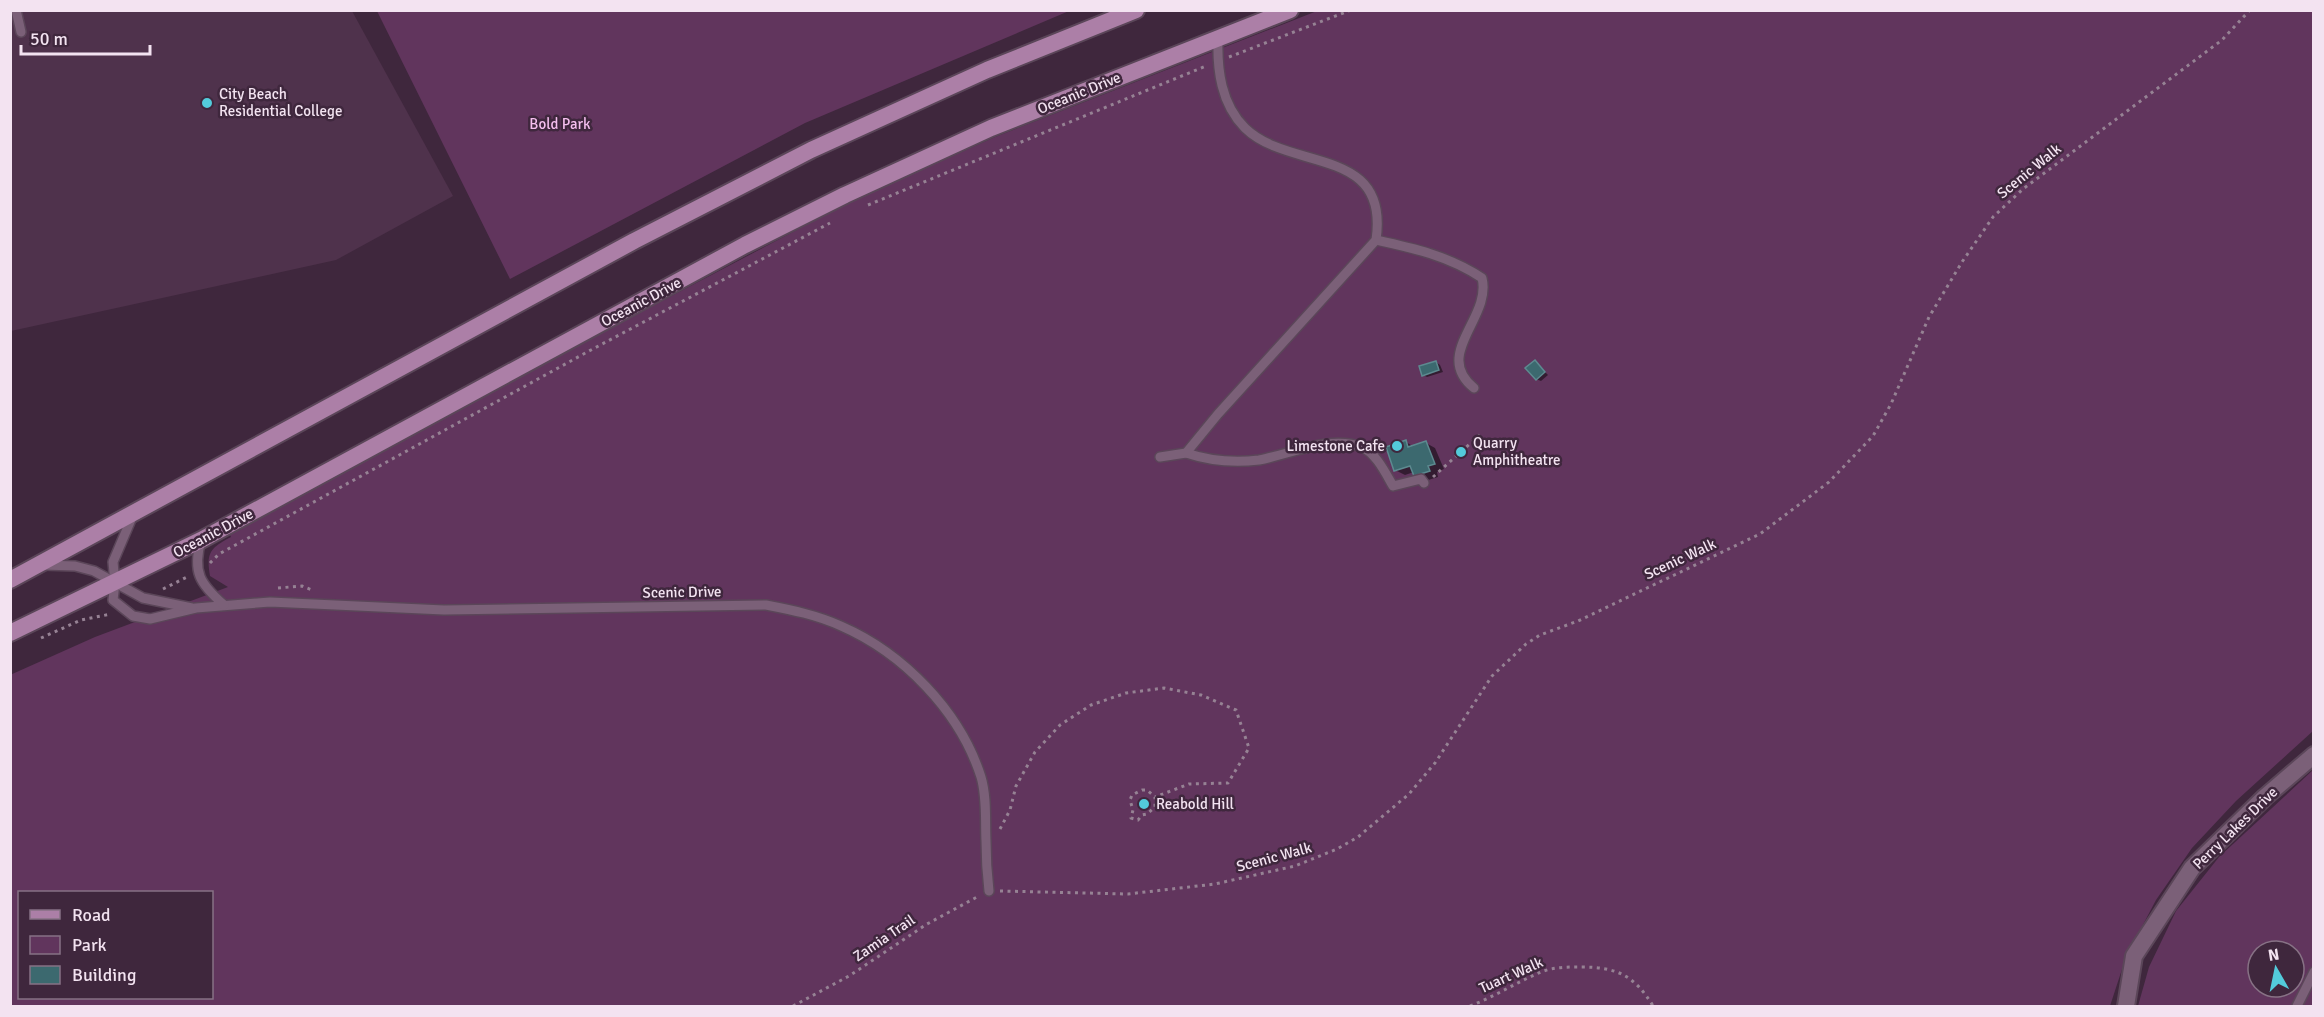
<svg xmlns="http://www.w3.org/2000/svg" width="2324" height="1017" font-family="Signika,sans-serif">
  <rect width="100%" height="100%" fill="#3f273d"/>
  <!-- built -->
  <path fill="#4f324c" d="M 10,11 L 352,11 L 453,196 L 336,260 L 11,331 Z"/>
  <!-- green -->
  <g fill="#61355d" fill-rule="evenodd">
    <path d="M 377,11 L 1069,11 L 805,123 L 510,279 Z"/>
    <path d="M 1317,11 L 2313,11 L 2313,731 L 2236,801 L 2192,848 L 2156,900 L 2126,957 L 2110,1006 L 11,1006 L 10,675 L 95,637 L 228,587 L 210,576 C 206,553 210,548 231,537 L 230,535 L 584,342 L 850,202 L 995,137 ZM 20,892 L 212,892 L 212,998 L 20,998 Z"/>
    <path d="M 2313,770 L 2313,1006 L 2138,1006 L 2149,967 L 2176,911 L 2219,857 ZM 2258,951 L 2294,951 L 2294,987 L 2258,987 Z"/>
  </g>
  <!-- shadow -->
  <g fill="#0007">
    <path d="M 1436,362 L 1440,365 L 1443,372 L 1427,377 L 1423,375 Z"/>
    <path d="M 1535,362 L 1548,375 L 1541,381 L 1536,379 Z"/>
    <path d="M 1406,442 L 1414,447 L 1426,443 L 1435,448 L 1444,469 L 1437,472 L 1438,477 L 1425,481 L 1414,472 L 1405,475 L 1395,470 Z"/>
  </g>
  <!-- building -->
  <g fill="#3c696f" stroke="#5d8a90" stroke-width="1.5">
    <path d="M 1535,360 L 1545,372 L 1536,380 L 1525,368 Z"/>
    <path d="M 1436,361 L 1439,370 L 1422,376 L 1419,366 Z"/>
    <path d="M 1406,440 L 1408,447 L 1426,441 L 1435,464 L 1428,466 L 1430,471 L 1414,476 L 1410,466 L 1394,471 L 1386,447 Z"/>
  </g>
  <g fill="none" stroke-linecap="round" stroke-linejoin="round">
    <defs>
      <g id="service">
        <path d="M 16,10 L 21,32"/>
        <path d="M 1376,240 C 1413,248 1449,256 1482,278 C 1492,318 1432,354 1474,388"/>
        <path d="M 1186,453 C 1210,461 1234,463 1259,460 C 1291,454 1330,435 1362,447 C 1376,453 1386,474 1393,486 L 1421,479 L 1424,483"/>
        <path d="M 1160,457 L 1186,453 L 1218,414 L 1376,240 C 1390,145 1290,172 1245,128 C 1221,104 1217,70 1218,38"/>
        <path d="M 133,515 L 113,562 L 115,583 L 113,600 L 133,616 L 150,619 L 196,608 L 270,602 L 444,610 L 766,605 C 792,610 817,615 841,626 C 903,653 960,711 981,777 C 987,797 985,820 986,841 C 986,858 987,874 989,891"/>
        <path d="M 201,540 C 192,572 200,584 224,605"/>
        <path d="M 43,565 L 75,566 L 94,571 L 143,598 L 192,608"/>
        <path d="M 2297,1006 L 2314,972"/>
      </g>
      <path id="tertiary" d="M 2126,1006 L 2134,956 L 2192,868 L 2265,797 L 2314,755"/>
      <g id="primary">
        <path d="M 10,580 L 634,241 L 811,150 L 987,70 L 1136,10"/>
        <path d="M 10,633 L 201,540 L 745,245 L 845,195 L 991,128 L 1290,10"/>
      </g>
    </defs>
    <!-- service casing -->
    <use href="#service" stroke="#5b4659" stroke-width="12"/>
    <!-- tertiary casing -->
    <use href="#tertiary" stroke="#5b4659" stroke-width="20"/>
    <!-- primary casing -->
    <use href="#primary" stroke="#5b4659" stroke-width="20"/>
    <!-- path -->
    <g stroke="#968294" stroke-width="3" stroke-dasharray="3 4.5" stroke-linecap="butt">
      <path d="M 1229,57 L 1351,10"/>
      <path d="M 868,205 L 1206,66"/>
      <path d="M 1433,477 L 1482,433"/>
      <path d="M 210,563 L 219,554 L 589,351 L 830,223"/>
      <path d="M 278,588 L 302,586 L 312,590"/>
      <path d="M 163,589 L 187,577"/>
      <path d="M 41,638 L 81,620 L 111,614"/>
      <path d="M 1142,790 L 1147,790 L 1155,797 L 1155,807 L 1147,814 L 1142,815 L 1138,820 L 1131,818 L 1133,810 L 1130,800 L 1132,795 Z"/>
      <path d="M 1000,829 L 1010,810 L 1016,786 L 1035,752 L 1060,725 L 1091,705 L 1126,693 L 1164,688 L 1201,695 L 1236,710 L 1249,748 L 1228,783 L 1189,784 L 1155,797"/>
      <path d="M 1000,891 L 1128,894 L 1215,884 L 1295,866 L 1337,849 L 1358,837 L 1409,794 L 1435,763 L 1492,676 L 1526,644 L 1540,635 L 1578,621 L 1760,534 L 1829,482 L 1873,436 L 1891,404 L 1929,317 L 1962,262 L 1993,217 L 2023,189 L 2222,40 L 2250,10"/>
      <path d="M 793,1006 L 849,976 L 927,924 L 977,897"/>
      <path d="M 1470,1006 C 1494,997 1517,982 1541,972 C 1553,967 1568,967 1582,967 C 1617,967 1635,976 1653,1006"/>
    </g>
    <!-- service -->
    <use href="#service" stroke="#7b6078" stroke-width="9"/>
    <!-- tertiary -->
    <use href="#tertiary" stroke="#7b6078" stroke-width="16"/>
    <!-- primary -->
    <use href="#primary" stroke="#ac7fa7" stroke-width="16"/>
  </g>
  <!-- markers -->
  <g fill="#53cbdb" stroke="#3f273d" stroke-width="2">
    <circle cx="207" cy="103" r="6"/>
    <circle cx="1397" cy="446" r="6"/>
    <circle cx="1461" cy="452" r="6"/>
    <circle cx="1144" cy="804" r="6"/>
  </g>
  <g text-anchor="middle" stroke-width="5" stroke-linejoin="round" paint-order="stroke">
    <!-- street labels -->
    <g font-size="15" fill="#f3e3f1" stroke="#3f273d">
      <text transform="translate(1079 93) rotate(-22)" y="5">Oceanic Drive</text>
      <text transform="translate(2029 171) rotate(-39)" y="5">Scenic Walk</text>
      <text transform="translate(641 302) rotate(-28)" y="5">Oceanic Drive</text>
      <text transform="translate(213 533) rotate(-28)" y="5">Oceanic Drive</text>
      <text transform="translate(1680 559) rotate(-25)" y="5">Scenic Walk</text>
      <text transform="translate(682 592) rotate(-1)" y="5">Scenic Drive</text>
      <text transform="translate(2235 828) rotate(-44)" y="5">Perry Lakes Drive</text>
      <text transform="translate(1274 857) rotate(-15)" y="5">Scenic Walk</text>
      <text transform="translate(884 938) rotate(-34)" y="5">Zamia Trail</text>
      <text transform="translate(1511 975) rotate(-24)" y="5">Tuart Walk</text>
    </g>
    <!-- poi labels -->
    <g font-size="15" fill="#f3e3f1" stroke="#3f273d" text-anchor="start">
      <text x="219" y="99">City Beach<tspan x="219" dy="17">Residential College</tspan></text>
      <text x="1473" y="448">Quarry<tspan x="1473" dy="17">Amphitheatre</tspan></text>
      <text x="1385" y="451" text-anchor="end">Limestone Cafe</text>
      <text x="1156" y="809">Reabold Hill</text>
    </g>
    <!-- park labels -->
    <g font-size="15" fill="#f5bfef" stroke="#3f273d">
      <text x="560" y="129">Bold Park</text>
    </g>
  </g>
  <!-- border -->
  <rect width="2324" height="1017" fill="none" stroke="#f3e3f1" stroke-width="24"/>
  <!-- legend -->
  <rect x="18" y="891" width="195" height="108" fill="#3f273d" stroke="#877285" stroke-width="1.5"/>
  <rect x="30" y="910" width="30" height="9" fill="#ac7fa7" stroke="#877285" stroke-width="1.5"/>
  <text x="72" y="921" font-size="18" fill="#f3e3f1">Road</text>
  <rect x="30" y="936" width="30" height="18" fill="#61355d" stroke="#877285" stroke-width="1.5"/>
  <text x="72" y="951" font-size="18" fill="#f3e3f1">Park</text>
  <rect x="30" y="966" width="30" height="18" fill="#3c696f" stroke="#877285" stroke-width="1.5"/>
  <text x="72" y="981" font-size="18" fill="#f3e3f1">Building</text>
  <!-- north arrow -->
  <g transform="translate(2276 969) rotate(351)"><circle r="28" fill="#3f273d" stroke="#877285" stroke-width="1.5"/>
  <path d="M0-4.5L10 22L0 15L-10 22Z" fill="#53cbdb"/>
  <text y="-9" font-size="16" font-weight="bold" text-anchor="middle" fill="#f3e3f1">N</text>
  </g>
  <!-- scale -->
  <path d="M21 45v9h129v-9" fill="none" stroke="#f3e3f1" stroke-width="3"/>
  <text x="30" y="45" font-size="18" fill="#f3e3f1" stroke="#3f273d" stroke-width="4.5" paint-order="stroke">50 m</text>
</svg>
